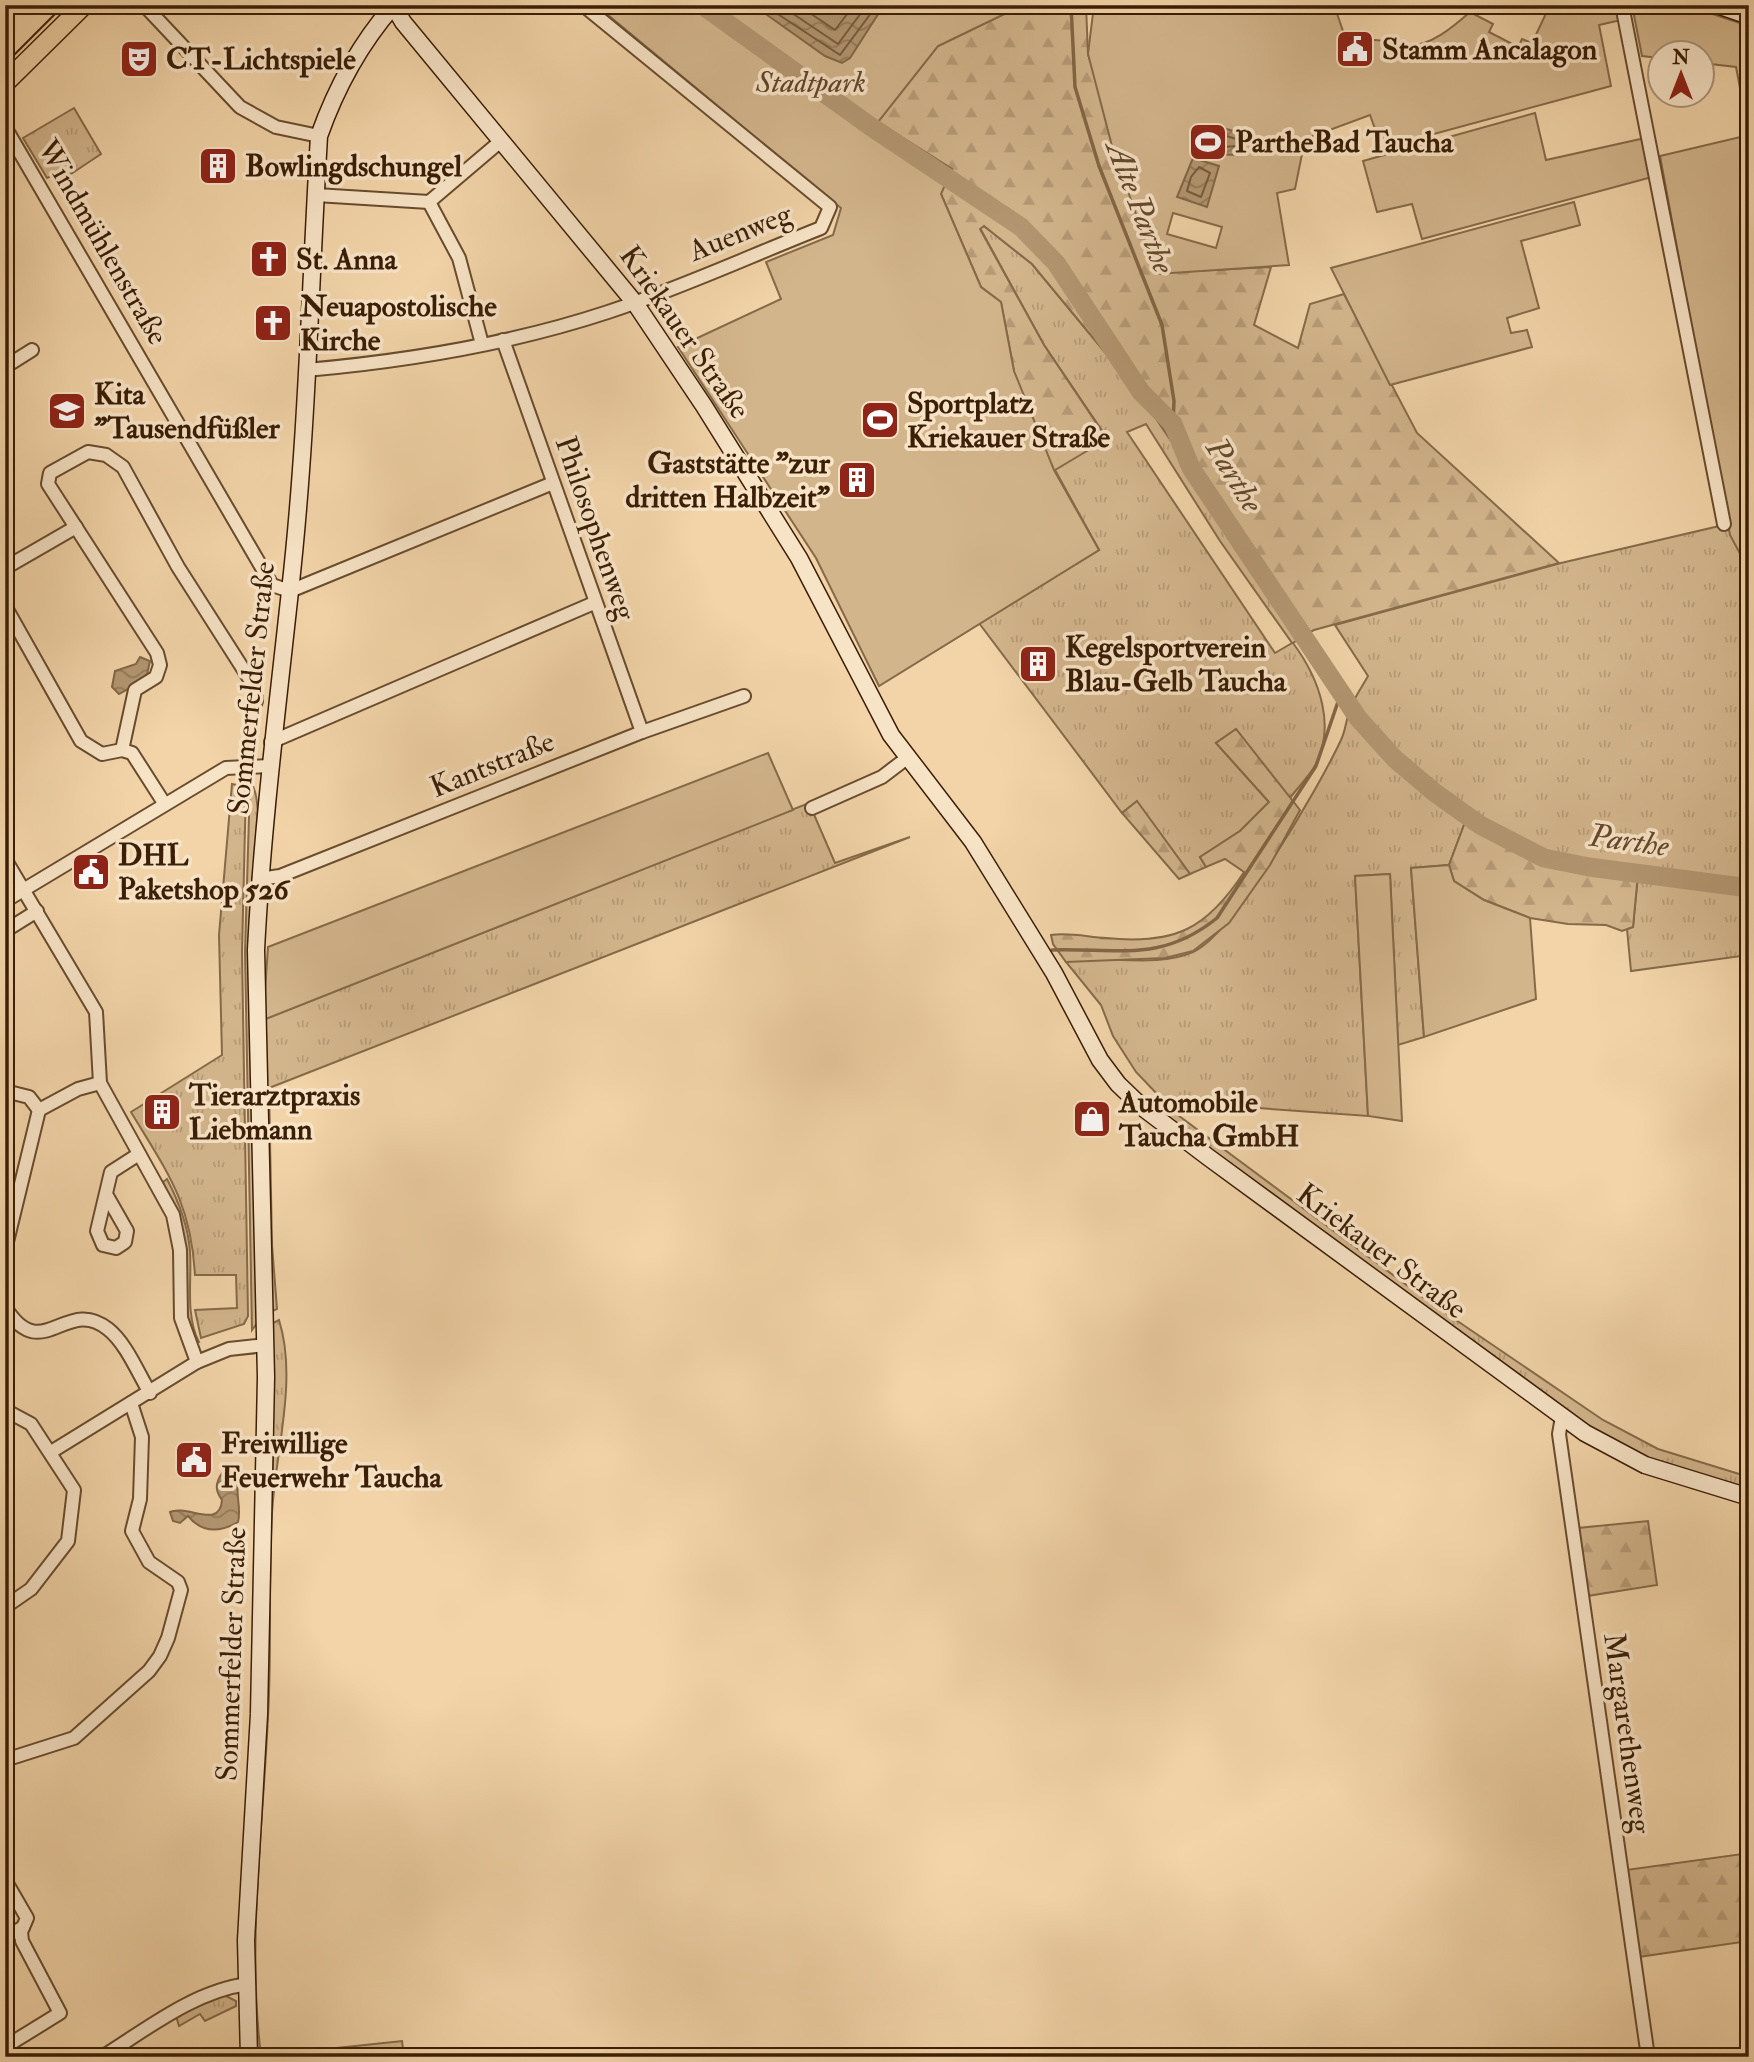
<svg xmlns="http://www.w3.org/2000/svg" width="1754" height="2062" font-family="'IM FELL Double Pica',serif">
  <defs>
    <pattern id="grass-tufts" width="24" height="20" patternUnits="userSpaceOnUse" patternTransform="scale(1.75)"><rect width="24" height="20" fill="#d3b58c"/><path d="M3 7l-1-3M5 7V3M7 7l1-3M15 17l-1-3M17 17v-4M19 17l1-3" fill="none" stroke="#b69b77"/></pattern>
    <pattern id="forest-firs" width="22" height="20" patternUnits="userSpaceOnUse" patternTransform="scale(1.75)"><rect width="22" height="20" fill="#d3b58c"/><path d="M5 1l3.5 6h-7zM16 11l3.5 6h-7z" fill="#b69b77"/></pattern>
    <pattern id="water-waves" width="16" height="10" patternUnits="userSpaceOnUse" patternTransform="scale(1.75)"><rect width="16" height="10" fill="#b39671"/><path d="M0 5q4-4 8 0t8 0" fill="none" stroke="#937a5b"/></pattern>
  </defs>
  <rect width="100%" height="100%" fill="#f2d4a8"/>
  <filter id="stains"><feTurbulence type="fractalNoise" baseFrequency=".00286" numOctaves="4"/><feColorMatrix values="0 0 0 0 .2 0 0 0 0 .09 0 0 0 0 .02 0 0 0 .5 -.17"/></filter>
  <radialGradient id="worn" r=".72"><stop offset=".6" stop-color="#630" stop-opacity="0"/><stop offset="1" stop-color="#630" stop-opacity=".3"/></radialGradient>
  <!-- grass -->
  <g fill="url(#grass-tufts)" stroke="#866a49" stroke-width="2" fill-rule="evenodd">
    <path d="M 74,108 L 101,154 L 59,182 L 54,175 L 47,178 L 23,138 Z"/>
    <path d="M 984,226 L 1032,264 L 1138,392 L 1304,636 L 1293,643 C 1319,678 1338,728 1313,769 C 1306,779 1297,789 1289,799 L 1236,729 L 1216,743 L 1269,802 L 1240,831 L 1200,857 L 1206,867 L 1190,874 L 1137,802 L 1122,813 L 979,623 L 1099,550 L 1054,470 L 1107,438 L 1044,345 L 980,228 ZM 1146,424 L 1220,541 L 1292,643 L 1275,653 L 1127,432 Z"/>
    <path d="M 1728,524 L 1744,561 L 1749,564 L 1749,955 L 1631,971 L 1627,929 L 1633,927 L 1638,874 L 1549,859 L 1467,817 L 1449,865 L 1411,868 L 1424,1037 L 1398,1045 L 1390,874 L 1355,876 L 1368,1116 L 1159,1101 L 1428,1301 L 1603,1420 L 1658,1449 L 1749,1477 L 1749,1492 L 1619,1448 L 1150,1107 L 1158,1100 L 1158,1095 L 1136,1072 L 1113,1036 L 1101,1005 L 1066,962 C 1107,954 1153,969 1193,952 C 1235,933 1320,785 1341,740 C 1346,730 1346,719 1350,709 C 1354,698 1362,687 1368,676 L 1335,625 L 1561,563 Z"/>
    <path d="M 250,782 C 265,798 254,863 254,886 C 252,1031 256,1177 258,1322 L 252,1330 L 245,952 Z"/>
    <path d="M 232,784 L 246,787 L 242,952 L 248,1316 L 244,1324 L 201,1338 L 195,1310 L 237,1308 L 236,1275 L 195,1275 C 191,1202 167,1172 131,1112 L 222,1055 L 219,935 Z"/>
    <path d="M 809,803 L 835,863 L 910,837 L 269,1088 L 272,1245 L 277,1309 L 273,1311 L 268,1272 L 263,1020 Z"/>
    <path d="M 167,1179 C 179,1202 188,1225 190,1251 C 192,1280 185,1315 199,1342 L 196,1343 L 188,1328 L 176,1212 L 163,1182 Z"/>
    <path d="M 279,1320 C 298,1380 275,1453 272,1514 C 268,1582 272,1649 268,1716 C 263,1829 247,1943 261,2056 L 256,2057 L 252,1940 L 273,1460 L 273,1323 Z"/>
    <path d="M 224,1995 L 236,2001 L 236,2006 L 205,2021 L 200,2014 L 179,2026 L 176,2016 L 200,2002 Z"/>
  </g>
  <!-- forest -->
  <g fill="url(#forest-firs)" stroke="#866a49" stroke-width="2">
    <path d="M 1023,5 L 1086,5 L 1088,54 L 1157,273 L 1271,267 L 1254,325 L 1298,348 L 1310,304 L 1344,294 L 1417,433 L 1559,563 L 1314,630 L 1303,636 L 1138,392 L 1032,264 L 984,226 L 980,229 L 1044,345 L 1107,439 L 1055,470 L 1099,550 L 935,651 L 1014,371 L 1001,302 L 981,287 L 941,194 L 878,122 L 938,46 Z"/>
    <path d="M 1236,729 L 1300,810 L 1270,865 L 1229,923 L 1193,951 L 1165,958 L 1066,962 L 1053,944 L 1051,935 C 1069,932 1088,937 1106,938 C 1175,945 1207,929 1244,872 L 1225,859 L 1206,867 L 1200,857 L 1240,831 L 1269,802 L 1216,743 Z"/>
    <path d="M 1137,801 L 1190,874 L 1179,879 L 1122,813 Z"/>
    <path d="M 1467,817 L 1549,859 L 1638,874 L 1633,927 L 1622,931 L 1606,925 L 1568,924 L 1530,918 L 1484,900 L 1454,881 L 1449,865 Z"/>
    <path d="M 1648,1521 L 1657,1585 L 1587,1596 L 1578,1528 Z"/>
    <path d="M 1742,1854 L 1749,1893 L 1749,1941 L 1638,1957 L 1626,1870 Z"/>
    <path d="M 402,2041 L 404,2057 L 261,2057 L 261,2056 Z"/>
  </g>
  <!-- green -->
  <g fill="#d3b58c" stroke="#866a49" stroke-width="2" fill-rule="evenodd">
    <path d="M 596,5 L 1023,5 L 938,46 L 878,122 L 952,169 L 941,194 L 981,287 L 1001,302 L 1014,371 L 1054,470 L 1099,550 L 879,686 L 816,558 L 678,347 L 781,299 L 766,262 L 833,235 L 841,208 Z"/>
    <path d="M 1094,5 L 1334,5 L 1352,57 L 1367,52 L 1364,42 C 1381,36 1390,46 1407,46 C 1431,46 1453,27 1470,12 L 1493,24 L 1489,32 L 1518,47 L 1522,39 L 1532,43 L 1550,5 L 1617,5 L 1621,20 L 1599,25 L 1611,86 L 1382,148 L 1370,115 L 1305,139 L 1295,189 L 1277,193 L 1289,265 L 1157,274 L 1112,146 L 1088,54 ZM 1173,213 L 1222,227 L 1216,248 L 1167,234 Z"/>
    <path d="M 1632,5 L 1685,5 L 1749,26 L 1749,564 L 1744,561 L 1730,535 L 1660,156 L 1749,135 L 1736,67 L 1702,63 L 1702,52 L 1660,52 L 1659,58 L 1642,56 Z"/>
    <path d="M 1535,113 L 1546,160 L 1645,138 L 1652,177 L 1422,239 L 1412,204 L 1377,212 L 1363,161 Z"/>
    <path d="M 1574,202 L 1580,225 L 1521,241 L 1539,308 L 1507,318 L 1511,333 L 1527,330 L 1532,347 L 1390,385 L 1331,268 Z"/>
    <path d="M 768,753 L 793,810 L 263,1020 L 268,947 Z"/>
    <path d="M 1449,865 L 1454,881 L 1484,900 L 1530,918 L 1536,999 L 1424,1037 L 1411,868 Z"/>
    <path d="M 1390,874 L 1402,1121 L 1368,1116 L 1355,876 Z"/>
  </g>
  <!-- water -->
  <g fill="url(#water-waves)" stroke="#836646" stroke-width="2">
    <path d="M 753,5 L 884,5 L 850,58 L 842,63 L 825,56 Z"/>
    <path d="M 1212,125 L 1248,135 L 1242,155 L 1196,154 L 1200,146 L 1196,138 L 1202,127 L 1209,129 Z"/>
    <path d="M 1193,158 L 1219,166 L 1207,207 L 1177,197 Z"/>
    <path d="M 140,657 L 150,661 L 146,679 L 119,694 L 112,687 L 115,671 L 136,664 Z"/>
    <path d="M 233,1471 L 239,1476 C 234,1493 242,1507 238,1522 C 219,1533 202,1533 188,1516 L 180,1523 L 173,1521 L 170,1512 C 187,1504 220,1530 222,1500 C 215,1490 215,1484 222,1473 Z"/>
  </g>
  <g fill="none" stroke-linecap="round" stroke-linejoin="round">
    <!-- shore -->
    <g stroke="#765a3c" stroke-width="2">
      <path d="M 764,5 L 840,55 L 877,5"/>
      <path d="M 780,5 L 838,44 L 867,5"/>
      <path d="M 798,5 L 835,30 L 854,5"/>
      <path d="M 1217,133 L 1236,139 L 1237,146 L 1208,148 L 1206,138 Z"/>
      <path d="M 1199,167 L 1210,173 L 1201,197 L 1187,191 L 1191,177 Z"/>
    </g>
    <!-- stream -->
    <g stroke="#836646" stroke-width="3.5">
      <path d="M 1071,5 L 1075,87 L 1099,166 L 1162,325 L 1174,401 L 1173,424"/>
      <path d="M 1052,950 C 1119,948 1161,963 1217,918 L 1316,766 L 1341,693"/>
    </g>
    <!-- river -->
    <path stroke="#b39671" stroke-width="19" d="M 702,5 L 870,126 L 1021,227 L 1056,263 L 1141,392 L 1173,424 L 1191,468 L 1358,718 L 1395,759 L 1434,792 L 1480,825 L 1544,858 L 1589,867 L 1749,888"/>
    <defs>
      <g id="street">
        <path d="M 144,5 L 240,107 L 276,127 L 319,136"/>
        <path d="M 1622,5 L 1724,524"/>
        <path d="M 5,127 L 272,585 L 290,591 L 553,483"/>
        <path d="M 316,195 L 429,202 L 502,140"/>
        <path d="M 429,202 L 459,258 L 482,344"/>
        <path d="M 503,340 L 642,732"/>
        <path d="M 5,367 L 32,350"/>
        <path d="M 306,370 C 408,361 511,344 608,312 C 681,288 750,256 821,228 L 830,207 L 583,5"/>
        <path d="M 5,568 L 76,527"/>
        <path d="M 5,606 L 81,741 L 102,754 L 122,750 L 132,753 L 164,803"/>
        <path d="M 271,742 L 594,603"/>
        <path d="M 122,750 L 135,690 L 156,677 L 160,665 L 157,653 L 48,484 L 50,473 L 88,452 L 106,455 L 123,467 L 178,567 L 254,686 L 256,701 L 252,712"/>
        <path d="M 812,808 L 882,777 L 907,758"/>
        <path d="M 5,859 L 96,1012 L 100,1083 L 173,1215 L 180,1250 L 181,1318 L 197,1362"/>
        <path d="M 259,879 L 280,876 L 642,732 L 744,696"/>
        <path d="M 5,901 L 226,768 L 269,766"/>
        <path d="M 5,931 L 37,911"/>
        <path d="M 5,1091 L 29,1097 L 39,1110"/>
        <path d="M 107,1196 L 127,1231 L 125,1242 L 116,1248 L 103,1245 L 97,1231 L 111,1172 L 139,1154"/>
        <path d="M 5,1250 L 39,1110 L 78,1089 L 100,1083"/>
        <path d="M 5,1307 C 42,1367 66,1295 108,1329 C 126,1343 138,1373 150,1393"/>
        <path d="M 5,1410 L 31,1424 L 74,1490 L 68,1541 L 31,1589 L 5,1607"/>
        <path d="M 1562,1417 L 1559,1434 L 1648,2057"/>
        <path d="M 51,1452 L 197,1362 L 229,1349 L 266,1345"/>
        <path d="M 5,1760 L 74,1738 L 149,1671 L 160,1656 L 168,1638 L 181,1590 L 178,1582 L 149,1562 L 132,1531 L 140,1499 L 142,1437 L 131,1403"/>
        <path d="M 5,1880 L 27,1918 L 21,1932 L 22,1941 L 60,2013 L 5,2047"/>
        <path d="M 5,1938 L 23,1927"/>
        <path d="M 102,2057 C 147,2029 194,1991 248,1984"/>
      </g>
      <g id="secondary">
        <path d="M 393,5 L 403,22 L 635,303 L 704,406 L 799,558 L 891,735 L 973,842 L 1054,973 L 1100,1060 L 1118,1084 L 1142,1107 L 1208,1157 L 1585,1433 L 1645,1465 L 1749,1497"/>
        <path d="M 1717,5 L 1749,16"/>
        <path d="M 249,2057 L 246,1940 L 259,1714 L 266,1377 L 256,950 C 262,830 277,711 290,591 C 307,441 310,288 319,136 C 336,88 359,45 393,6"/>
      </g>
      <path id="primary" d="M 5,83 L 84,5"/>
    </defs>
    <!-- street casing -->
    <use href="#street" stroke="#684c2e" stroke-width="16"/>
    <!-- secondary casing -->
    <use href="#secondary" stroke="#3a1e06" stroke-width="19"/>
    <!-- primary casing -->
    <use href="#primary" stroke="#3a1e06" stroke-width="21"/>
    <!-- street -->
    <use href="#street" stroke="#f7e3c6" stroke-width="12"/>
    <!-- secondary -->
    <use href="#secondary" stroke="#f7e3c6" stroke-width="16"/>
    <!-- primary -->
    <use href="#primary" stroke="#f2d4a8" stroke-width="18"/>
    <!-- tram -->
    <path stroke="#3a1e06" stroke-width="2" d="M 5,64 L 64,5"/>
  </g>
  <!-- icons -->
  <defs>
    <symbol id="civic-square" viewBox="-11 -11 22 22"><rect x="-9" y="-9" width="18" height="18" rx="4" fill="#8f2418" stroke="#f7e3c6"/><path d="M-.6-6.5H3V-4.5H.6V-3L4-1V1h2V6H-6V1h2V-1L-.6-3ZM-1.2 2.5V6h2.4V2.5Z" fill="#fff"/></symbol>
    <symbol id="theatre-square" viewBox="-11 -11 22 22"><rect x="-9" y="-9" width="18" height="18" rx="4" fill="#8f2418" stroke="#f7e3c6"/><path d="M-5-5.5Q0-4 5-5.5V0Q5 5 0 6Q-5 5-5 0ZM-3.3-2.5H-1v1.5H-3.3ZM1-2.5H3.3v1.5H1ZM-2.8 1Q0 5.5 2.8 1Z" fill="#fff"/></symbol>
    <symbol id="stadium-square" viewBox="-11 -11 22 22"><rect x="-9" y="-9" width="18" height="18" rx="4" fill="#8f2418" stroke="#f7e3c6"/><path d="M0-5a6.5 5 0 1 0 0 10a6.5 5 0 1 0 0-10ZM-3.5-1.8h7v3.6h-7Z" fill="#fff"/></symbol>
    <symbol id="building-square" viewBox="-11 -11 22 22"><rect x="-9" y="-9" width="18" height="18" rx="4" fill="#8f2418" stroke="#f7e3c6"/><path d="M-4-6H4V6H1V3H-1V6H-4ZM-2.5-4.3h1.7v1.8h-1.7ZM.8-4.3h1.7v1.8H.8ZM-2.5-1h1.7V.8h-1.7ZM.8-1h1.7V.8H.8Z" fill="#fff"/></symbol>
    <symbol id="church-square" viewBox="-11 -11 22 22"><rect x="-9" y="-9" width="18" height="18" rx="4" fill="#8f2418" stroke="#f7e3c6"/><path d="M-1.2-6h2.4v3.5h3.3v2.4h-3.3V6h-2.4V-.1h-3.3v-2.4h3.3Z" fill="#fff"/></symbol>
    <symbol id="school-square" viewBox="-11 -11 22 22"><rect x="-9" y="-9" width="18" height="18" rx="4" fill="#8f2418" stroke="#f7e3c6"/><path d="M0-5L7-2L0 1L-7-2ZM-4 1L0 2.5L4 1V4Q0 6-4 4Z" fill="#fff"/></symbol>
    <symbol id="shop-square" viewBox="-11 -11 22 22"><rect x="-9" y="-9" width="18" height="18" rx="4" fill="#8f2418" stroke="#f7e3c6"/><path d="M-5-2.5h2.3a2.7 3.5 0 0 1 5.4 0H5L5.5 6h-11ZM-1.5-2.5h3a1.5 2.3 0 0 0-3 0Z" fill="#fff"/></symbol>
  </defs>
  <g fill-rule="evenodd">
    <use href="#civic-square" x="1333" y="27" width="44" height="44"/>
    <use href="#theatre-square" x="117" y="37" width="44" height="44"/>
    <use href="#stadium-square" x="1186" y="120" width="44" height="44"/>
    <use href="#building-square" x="196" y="144" width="44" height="44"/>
    <use href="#church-square" x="247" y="237" width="44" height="44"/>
    <use href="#church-square" x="251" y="301" width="44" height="44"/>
    <use href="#school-square" x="45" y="389" width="44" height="44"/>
    <use href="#stadium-square" x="858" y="398" width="44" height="44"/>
    <use href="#building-square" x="835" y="458" width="44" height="44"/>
    <use href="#building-square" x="1016" y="642" width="44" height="44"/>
    <use href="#civic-square" x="69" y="850" width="44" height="44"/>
    <use href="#building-square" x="140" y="1090" width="44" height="44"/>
    <use href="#shop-square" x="1070" y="1097" width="44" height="44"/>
    <use href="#civic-square" x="172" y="1438" width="44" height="44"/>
  </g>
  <g text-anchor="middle" stroke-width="7" stroke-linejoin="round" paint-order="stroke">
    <!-- poi labels -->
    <g font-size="30" font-weight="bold" fill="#3a1e06" stroke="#f7e3c6" text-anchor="start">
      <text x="1382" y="59">Stamm Ancalagon</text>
      <text x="166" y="69">CT-Lichtspiele</text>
      <text x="1235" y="152">PartheBad Taucha</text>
      <text x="245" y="176">Bowlingdschungel</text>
      <text x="296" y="269">St. Anna</text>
      <text x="300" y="316">Neuapostolische<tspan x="300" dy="34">Kirche</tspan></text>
      <text x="94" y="404">Kita<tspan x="94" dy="34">"Tausendfüßler</tspan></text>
      <text x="907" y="413">Sportplatz<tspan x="907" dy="34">Kriekauer Straße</tspan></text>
      <text x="830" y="473" text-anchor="end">Gaststätte "zur<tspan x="830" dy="34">dritten Halbzeit"</tspan></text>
      <text x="1065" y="657">Kegelsportverein<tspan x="1065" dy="34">Blau-Gelb Taucha</tspan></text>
      <text x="118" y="865">DHL<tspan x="118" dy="34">Paketshop 526</tspan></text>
      <text x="189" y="1105">Tierarztpraxis<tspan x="189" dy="34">Liebmann</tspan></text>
      <text x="1119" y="1112">Automobile<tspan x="1119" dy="34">Taucha GmbH</tspan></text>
      <text x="221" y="1453">Freiwillige<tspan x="221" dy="34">Feuerwehr Taucha</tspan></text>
    </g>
    <!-- park labels -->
    <g font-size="30" font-style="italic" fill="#604428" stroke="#f7e3c6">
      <text x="811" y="92">Stadtpark</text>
    </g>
    <!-- street labels -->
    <g font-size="30" fill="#3a1e06" stroke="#f7e3c6">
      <text transform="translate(740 232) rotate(-22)" y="10">Auenweg</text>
      <text transform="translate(103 242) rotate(60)" y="10">Windmühlenstraße</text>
      <text transform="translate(685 332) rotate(55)" y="10">Kriekauer Straße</text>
      <text transform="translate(596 528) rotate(71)" y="10">Philosophenweg</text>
      <text transform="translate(251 688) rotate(-84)" y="10">Sommerfelder Straße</text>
      <text transform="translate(492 764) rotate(-22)" y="10">Kantstraße</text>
      <text transform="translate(1382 1251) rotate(37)" y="10">Kriekauer Straße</text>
      <text transform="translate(231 1654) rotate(-88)" y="10">Sommerfelder Straße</text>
      <text transform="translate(1628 1733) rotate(82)" y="10">Margarethenweg</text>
    </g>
    <!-- water labels -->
    <g font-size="32" font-style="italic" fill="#64482b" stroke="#f7e3c6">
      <text transform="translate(1141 207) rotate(69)" y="11">Alte Parthe</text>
      <text transform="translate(1235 475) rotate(59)" y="11">Parthe</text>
      <text transform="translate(1629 840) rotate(8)" y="11">Parthe</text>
    </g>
  </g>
  <!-- margin -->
  <rect width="1754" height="2062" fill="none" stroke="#f2d4a8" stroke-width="28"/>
  <rect x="7" y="7" width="1740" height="2048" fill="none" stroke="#3a1e06" stroke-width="3.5"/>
  <rect x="14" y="14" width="1726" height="2034" fill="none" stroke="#3a1e06" stroke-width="2"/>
  <!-- north arrow -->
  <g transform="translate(1681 74)"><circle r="33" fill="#f7e3c6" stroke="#ab9479" stroke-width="2"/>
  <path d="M0-5L12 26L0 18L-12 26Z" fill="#8f2418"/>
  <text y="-10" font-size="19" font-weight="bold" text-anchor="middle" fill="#3a1e06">N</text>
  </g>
  <rect width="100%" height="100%" filter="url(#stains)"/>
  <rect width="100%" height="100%" fill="url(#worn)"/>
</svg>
